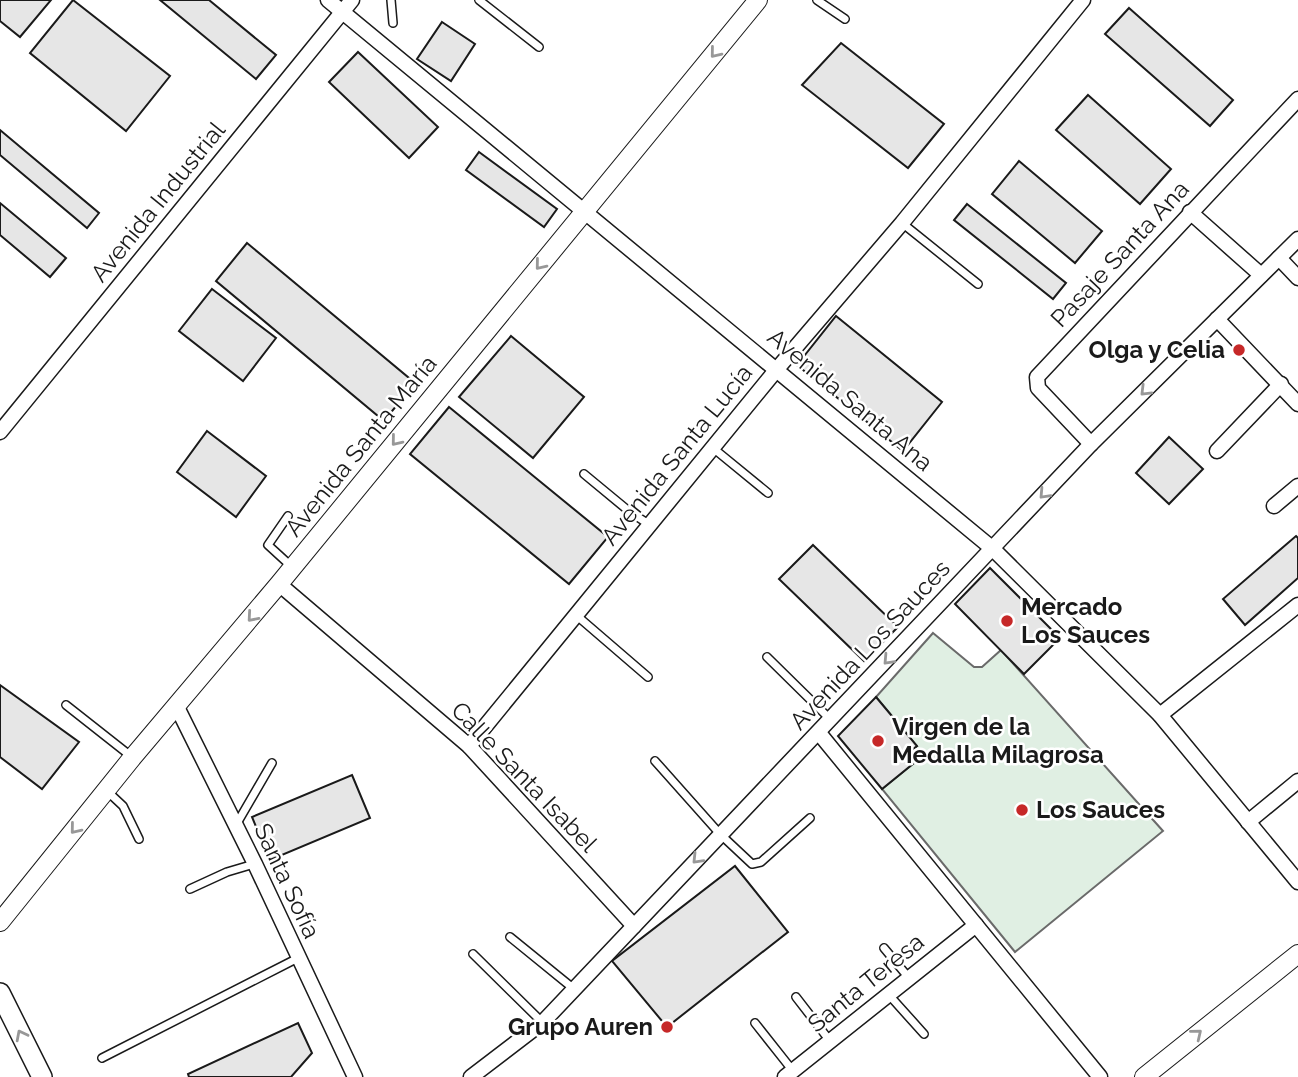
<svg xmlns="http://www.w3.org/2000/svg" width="1298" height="1077" font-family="Raleway,sans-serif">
  <rect width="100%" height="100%" fill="#fff"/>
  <!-- green -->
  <path fill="#e0efe3" stroke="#6a6a6a" stroke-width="2" d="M 933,633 L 974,667 L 982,667 L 1001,650 L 1163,831 L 1015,952 L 882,789 L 914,763 L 908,753 L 917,746 L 876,697 Z"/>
  <!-- building -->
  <g fill="#e6e6e6" stroke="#1a1a1a" stroke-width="2">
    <path d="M 0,0 L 51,0 L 20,37 L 0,21 Z"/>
    <path d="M 73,0 L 170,76 L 126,131 L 30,53 Z"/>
    <path d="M 160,0 L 209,0 L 276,55 L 256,79 Z"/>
    <path d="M 1129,8 L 1233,100 L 1210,126 L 1105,34 Z"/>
    <path d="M 442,22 L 475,44 L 451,81 L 417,59 Z"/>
    <path d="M 841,43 L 944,124 L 908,168 L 802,85 Z"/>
    <path d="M 358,52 L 438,127 L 409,158 L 329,82 Z"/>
    <path d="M 1088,95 L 1171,169 L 1140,204 L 1056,130 Z"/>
    <path d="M 0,130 L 99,213 L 87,228 L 0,155 Z"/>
    <path d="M 479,152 L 557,209 L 544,227 L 466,170 Z"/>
    <path d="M 1019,161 L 1102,231 L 1075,263 L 992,194 Z"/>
    <path d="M 0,203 L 66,258 L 50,277 L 0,235 Z"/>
    <path d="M 967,204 L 1066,283 L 1053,299 L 954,220 Z"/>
    <path d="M 247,243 L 415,383 L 384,421 L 216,281 Z"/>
    <path d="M 212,289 L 276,338 L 243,381 L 179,331 Z"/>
    <path d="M 836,316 L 942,402 L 903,451 L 797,365 Z"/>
    <path d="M 511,336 L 584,397 L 533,458 L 459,397 Z"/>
    <path d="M 449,407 L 608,537 L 569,584 L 410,454 Z"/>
    <path d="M 207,431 L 266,476 L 236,517 L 177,472 Z"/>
    <path d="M 1169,437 L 1203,469 L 1169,504 L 1136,473 Z"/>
    <path d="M 1296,536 L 1298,538 L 1298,578 L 1245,625 L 1223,599 Z"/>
    <path d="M 813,545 L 898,627 L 864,661 L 779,579 Z"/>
    <path d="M 990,568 L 1060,638 L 1024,674 L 955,604 Z"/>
    <path d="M 0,685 L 79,742 L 42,789 L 0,757 Z"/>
    <path d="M 876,697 L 917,746 L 908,753 L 914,763 L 882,789 L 838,736 Z"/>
    <path d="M 352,775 L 370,818 L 270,860 L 252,817 Z"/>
    <path d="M 735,866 L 788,932 L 667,1027 L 612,961 Z"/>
    <path d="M 298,1023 L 312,1053 L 291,1077 L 189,1077 L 188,1074 Z"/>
  </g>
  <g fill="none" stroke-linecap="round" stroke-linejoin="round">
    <defs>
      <g id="service">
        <path d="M 391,0 L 393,23"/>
        <path d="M 479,0 L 539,47"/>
        <path d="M 817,0 L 845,19"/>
        <path d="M 902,223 L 978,284"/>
        <path d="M 713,448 L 768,493"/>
        <path d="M 584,474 L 630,512 L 650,525"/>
        <path d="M 288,516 L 268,545 L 292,567"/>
        <path d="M 576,615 L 648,677"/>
        <path d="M 767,657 L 831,720"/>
        <path d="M 66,705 L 132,757"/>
        <path d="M 655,761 L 720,834 L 752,864 L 761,862 L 810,818"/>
        <path d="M 107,791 L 123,806 L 139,839"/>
        <path d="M 236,825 L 272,763"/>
        <path d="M 190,889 L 227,872 L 254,864"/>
        <path d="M 510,937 L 574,989"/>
        <path d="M 884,948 L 909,978"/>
        <path d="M 473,954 L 542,1022"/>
        <path d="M 889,995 L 924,1034"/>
        <path d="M 796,997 L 830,1041"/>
        <path d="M 755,1023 L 793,1071"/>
        <path d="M 102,1058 L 298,958"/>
      </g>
      <g id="minor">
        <path d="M 328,0 L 993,549 L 1160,715 L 1298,882"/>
        <path d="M 1190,212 L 1261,275"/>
        <path d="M 1279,258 L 1298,278"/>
        <path d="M 1217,319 L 1298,404"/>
        <path d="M 0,432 L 352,0"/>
        <path d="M 1091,444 L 1038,388 L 1037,377 L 1298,99"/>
        <path d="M 1217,451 L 1281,384"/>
        <path d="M 1274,506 L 1298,486"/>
        <path d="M 279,584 L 469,746 L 634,926"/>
        <path d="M 176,705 L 255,864 L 355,1077"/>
        <path d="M 1160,715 L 1298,605"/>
        <path d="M 819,733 L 1100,1077"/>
        <path d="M 469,746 L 777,369 L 902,223 L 1083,0"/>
        <path d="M 1248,822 L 1298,781"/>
        <path d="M 471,1077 L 543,1022 L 1091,444 L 1298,239"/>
        <path d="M 785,1077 L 976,925"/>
      </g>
      <g id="tertiary">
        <path d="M 0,922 L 132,758 L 279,584 L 758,0"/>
        <path d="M 1144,1077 L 1298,954"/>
      </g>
      <path id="secondary" d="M 0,993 L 42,1077"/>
    </defs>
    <!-- service casing -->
    <use href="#service" stroke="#1a1a1a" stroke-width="10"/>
    <!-- minor casing -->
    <use href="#minor" stroke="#1a1a1a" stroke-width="17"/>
    <!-- tertiary casing -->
    <use href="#tertiary" stroke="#1a1a1a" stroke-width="20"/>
    <!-- secondary casing -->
    <use href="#secondary" stroke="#1a1a1a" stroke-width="22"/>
    <!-- service -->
    <use href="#service" stroke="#fff" stroke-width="7"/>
    <!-- minor -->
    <use href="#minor" stroke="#fff" stroke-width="14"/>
    <!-- tertiary -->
    <use href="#tertiary" stroke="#fff" stroke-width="18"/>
    <!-- secondary -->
    <use href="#secondary" stroke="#fff" stroke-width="19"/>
  </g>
  <!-- one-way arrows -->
  <defs><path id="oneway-chevron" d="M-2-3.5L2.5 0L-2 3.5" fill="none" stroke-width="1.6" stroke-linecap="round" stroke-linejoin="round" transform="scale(1.75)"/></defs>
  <g stroke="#989898">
    <use href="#oneway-chevron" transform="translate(715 53) rotate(129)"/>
    <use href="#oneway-chevron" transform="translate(540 265) rotate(129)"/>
    <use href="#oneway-chevron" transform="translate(1145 391) rotate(135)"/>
    <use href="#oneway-chevron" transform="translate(396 441) rotate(129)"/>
    <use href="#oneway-chevron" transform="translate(1044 494) rotate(133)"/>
    <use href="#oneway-chevron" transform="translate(252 617) rotate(131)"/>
    <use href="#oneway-chevron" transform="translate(888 660) rotate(133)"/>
    <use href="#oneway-chevron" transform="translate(75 829) rotate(129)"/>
    <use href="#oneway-chevron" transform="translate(697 859) rotate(134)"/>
    <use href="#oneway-chevron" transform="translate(1197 1034) rotate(-39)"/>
    <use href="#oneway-chevron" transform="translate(21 1035) rotate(-117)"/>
  </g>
  <!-- markers -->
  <g fill="#c62828" stroke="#fff" stroke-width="2.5">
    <circle cx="1239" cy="350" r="7"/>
    <circle cx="1007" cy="621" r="7"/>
    <circle cx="878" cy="741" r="7"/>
    <circle cx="1022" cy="810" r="7"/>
    <circle cx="667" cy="1027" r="7"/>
  </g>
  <g text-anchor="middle" stroke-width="5" stroke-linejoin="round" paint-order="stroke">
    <!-- street labels -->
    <g font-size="24" fill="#1a1a1a" stroke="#fff">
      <text transform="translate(158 202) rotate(-51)" y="8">Avenida Industrial</text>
      <text transform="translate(1120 254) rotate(-47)" y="8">Pasaje Santa Ana</text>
      <text transform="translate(850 400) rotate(40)" y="8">Avenida Santa Ana</text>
      <text transform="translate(361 446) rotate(-51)" y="8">Avenida Santa María</text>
      <text transform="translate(677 455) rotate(-51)" y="8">Avenida Santa Lucía</text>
      <text transform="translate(870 645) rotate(-47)" y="8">Avenida Los Sauces</text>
      <text transform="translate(524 777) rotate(46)" y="8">Calle Santa Isabel</text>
      <text transform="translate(287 881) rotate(65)" y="8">Santa Sofía</text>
      <text transform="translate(866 983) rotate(-39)" y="8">Santa Teresa</text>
    </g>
    <!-- poi labels -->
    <g font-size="24" font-weight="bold" fill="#1a1a1a" stroke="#fff" text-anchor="start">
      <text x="1225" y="358" text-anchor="end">Olga y Celia</text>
      <text x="1021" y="615">Mercado<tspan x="1021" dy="28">Los Sauces</tspan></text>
      <text x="892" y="735">Virgen de la<tspan x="892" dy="28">Medalla Milagrosa</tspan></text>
      <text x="1036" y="818">Los Sauces</text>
      <text x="653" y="1035" text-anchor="end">Grupo Auren</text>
    </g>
  </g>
</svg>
